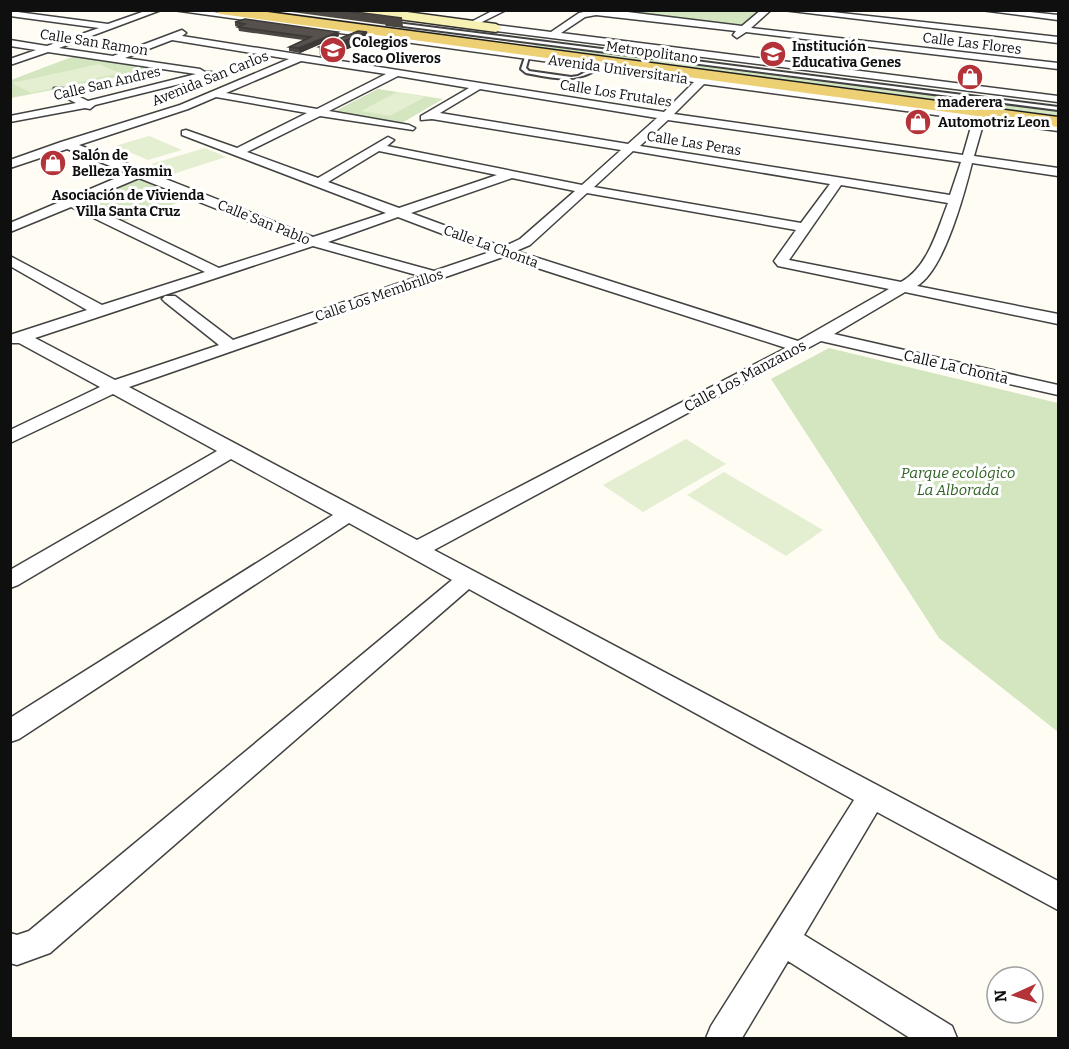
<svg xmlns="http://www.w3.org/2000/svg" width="1069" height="1049" font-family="Bitter,serif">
  <rect width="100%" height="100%" fill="#fefcf3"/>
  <!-- green -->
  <g fill="#d3e6bf">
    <path d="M 623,10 L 761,11 L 739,27 L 610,13 Z"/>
    <path d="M 538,43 L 1058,111 L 1058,116 L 531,47 Z"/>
    <path d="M 77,55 L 159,69 L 11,98 L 11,80 Z"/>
    <path d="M 378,89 L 443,99 L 400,124 L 333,112 Z"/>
    <path d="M 139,177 L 191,198 L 122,222 L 80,203 Z"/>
    <path d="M 829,348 L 1058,403 L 1058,732 L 939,638 L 771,379 Z"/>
  </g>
  <!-- pitch -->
  <g fill="#e4eed0">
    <path d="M 99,64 L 120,73 L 31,93 L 12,83 Z"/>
    <path d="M 397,92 L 425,97 L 390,116 L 361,111 Z"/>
    <path d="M 149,136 L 182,150 L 148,160 L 115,146 Z"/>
    <path d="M 205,148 L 226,157 L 173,174 L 151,164 Z"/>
    <path d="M 686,439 L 726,464 L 643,512 L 603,485 Z"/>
    <path d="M 724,472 L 823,530 L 786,556 L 687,495 Z"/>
  </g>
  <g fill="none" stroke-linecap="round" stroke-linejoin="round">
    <defs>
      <g id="lane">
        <path d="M 389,22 L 1058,107 L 1058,110 L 387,24 Z"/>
        <path d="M 527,56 L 529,57 L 526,68 L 529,71 L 571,77 L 578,76 L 599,65 L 603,66 C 576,84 557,79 526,73 L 521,69 L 525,57 Z"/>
      </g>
      <g id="street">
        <path d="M 148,10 L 161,10 L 59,48 L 113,56 L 182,30 L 186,33 L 182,36 L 664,112 L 694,82 L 173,10 L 199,10 L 1058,125 L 1058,131 L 984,121 L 974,156 L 1058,168 L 1058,176 L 972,163 C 964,195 944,270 917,286 L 1058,314 L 1058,324 L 905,292 L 834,334 L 1058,385 L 1058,395 L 821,341 L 434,550 L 1058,881 L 1058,910 L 877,812 L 804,935 L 952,1026 L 957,1038 L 910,1038 L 788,961 L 742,1038 L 706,1038 L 711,1026 L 854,800 L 469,589 L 50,953 L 17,965 L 10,963 L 10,933 L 17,935 L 29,931 L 452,580 L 349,523 L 19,739 L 10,742 L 10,718 L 333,515 L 231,459 L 18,585 L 10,588 L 10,570 L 217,451 L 113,394 L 10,443 L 10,430 L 100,387 L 19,343 L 10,343 L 10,335 L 87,310 L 10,266 L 10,256 L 102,305 L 205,272 L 71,207 L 10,232 L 10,223 L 128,173 L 67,149 L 10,168 L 10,160 L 61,142 L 180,105 L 289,59 L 172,40 L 125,58 L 200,69 L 205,72 L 212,72 L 212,76 L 95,105 L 90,109 L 85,108 L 10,122 L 10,116 L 76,103 L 54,92 L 54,88 L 62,88 L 88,101 L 196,74 L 48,52 L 10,65 L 10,59 L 36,50 L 10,46 L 10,40 L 47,46 L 99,28 L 10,16 L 10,11 L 108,24 ZM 301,61 L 386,74 L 317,109 L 226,93 ZM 398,76 L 469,88 L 421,116 L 421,120 L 432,119 L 621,150 L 582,185 L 387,146 L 394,140 L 388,137 L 318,178 L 247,152 L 320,116 L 413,130 L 415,128 L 409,125 L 329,111 ZM 704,84 L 973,120 L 963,155 L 674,114 ZM 480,89 L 657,118 L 628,144 L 440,113 ZM 216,97 L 307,113 L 237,148 L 186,130 L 182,131 L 182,135 L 386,213 L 313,237 L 79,145 L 188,109 ZM 668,120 L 961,162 L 950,195 L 640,146 ZM 379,151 L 497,175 L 399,208 L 328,182 ZM 633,151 L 830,184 L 801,223 L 594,187 ZM 139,178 L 300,242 L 219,268 L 82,202 ZM 512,178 L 575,191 L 520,239 L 503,247 L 411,213 ZM 841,185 L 948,203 C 937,231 928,267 901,282 L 789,260 ZM 587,193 L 796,230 L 774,261 L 778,266 L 889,289 L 798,341 L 516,251 L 530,245 ZM 398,217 L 490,252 L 434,271 L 328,242 ZM 313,246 L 420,276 L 233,340 L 175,296 L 165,296 L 162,299 L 165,302 L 219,345 L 115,380 L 35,338 ZM 503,257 L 786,348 L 417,540 L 129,387 Z"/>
        <path d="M 494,10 L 506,10 L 474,26 L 467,24 Z"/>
        <path d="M 592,10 L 611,10 L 742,26 L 761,10 L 771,10 L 751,28 L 1058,63 L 1058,69 L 746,32 L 737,38 L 733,35 L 736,31 L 596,15 L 585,17 L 561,33 L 1058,96 L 1058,102 L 496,31 L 492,28 L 496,25 L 551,32 L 579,13 Z"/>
        <path d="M 783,10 L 814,10 L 1058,37 L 1058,43 Z"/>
        <path d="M 981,10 L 1012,10 L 1058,15 L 1058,20 Z"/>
      </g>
      <path id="secondary" d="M 355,10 L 392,10 L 496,24 L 502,28 L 496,32 L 361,14 Z"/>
      <path id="primary" d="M 214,10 L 253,10 L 1058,117 L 1058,127 L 220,14 Z"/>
    </defs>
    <!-- lane casing -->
    <use href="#lane" stroke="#424242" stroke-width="4"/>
    <!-- street casing -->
    <use href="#street" stroke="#424242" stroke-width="3"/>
    <!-- secondary casing -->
    <use href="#secondary" stroke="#313131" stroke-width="3"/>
    <!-- primary casing -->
    <use href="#primary" stroke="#202020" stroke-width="3"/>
    <!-- lane -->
    <use href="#lane" fill="#fff" fill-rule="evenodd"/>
    <!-- street -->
    <use href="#street" fill="#fff" fill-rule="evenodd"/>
    <!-- secondary -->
    <use href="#secondary" fill="#f8f1b4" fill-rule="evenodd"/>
    <!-- primary -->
    <use href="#primary" fill="#edd074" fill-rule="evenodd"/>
  </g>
  <!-- wall -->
  <g fill="#4b4642">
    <path d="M 277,10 L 357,10 L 357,13 L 402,18 L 403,27 Z"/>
    <path d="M 235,22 L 338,32 L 339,36 L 300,53 L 289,51 L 289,47 L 303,40 L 239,31 L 238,27 L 235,26 Z"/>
    <path d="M 367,32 L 368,41 L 327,57 L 320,56 L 319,47 Z"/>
  </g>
  <!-- shaded-wall -->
  <g fill="#3d3936">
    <path d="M 338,32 L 339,36 L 300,53 L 299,48 Z"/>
    <path d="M 367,32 L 368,41 L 327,57 L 326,48 Z"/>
  </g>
  <!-- building -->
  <g fill="#57514d" stroke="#3d3936" stroke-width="1.5">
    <path d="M 337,10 L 340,10 L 402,18 Z"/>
    <path d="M 245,19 L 338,32 L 299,48 L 289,47 L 311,37 L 238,27 L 245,24 L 235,22 Z"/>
    <path d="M 358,31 L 367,32 L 326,48 L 319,47 Z"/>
  </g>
  <!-- icons -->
  <defs>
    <symbol id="school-disc" viewBox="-11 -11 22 22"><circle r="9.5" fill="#b43338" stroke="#fff"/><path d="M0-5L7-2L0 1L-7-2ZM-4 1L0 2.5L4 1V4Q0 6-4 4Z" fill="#fff"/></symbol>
    <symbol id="shop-disc" viewBox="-11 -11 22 22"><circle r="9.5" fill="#b43338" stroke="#fff"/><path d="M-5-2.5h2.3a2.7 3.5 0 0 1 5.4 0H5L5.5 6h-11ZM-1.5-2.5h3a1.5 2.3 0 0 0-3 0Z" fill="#fff"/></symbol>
  </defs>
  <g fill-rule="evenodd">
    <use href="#school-disc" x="318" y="35" width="30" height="30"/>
    <use href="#school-disc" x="758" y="39" width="30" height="30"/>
    <use href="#shop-disc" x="955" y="62" width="30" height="30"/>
    <use href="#shop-disc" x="903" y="107" width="30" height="30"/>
    <use href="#shop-disc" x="38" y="148" width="30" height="30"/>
  </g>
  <g text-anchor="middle" stroke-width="6" stroke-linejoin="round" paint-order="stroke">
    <!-- far-street labels -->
    <g font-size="14" fill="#0f0f0f" stroke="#fff">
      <text transform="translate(94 42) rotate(9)" y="5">Calle San Ramon</text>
      <text transform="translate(972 43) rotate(7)" y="5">Calle Las Flores</text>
      <text transform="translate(652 52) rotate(8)" y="5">Metropolitano</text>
      <text transform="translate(618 69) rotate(8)" y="5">Avenida Universitaria</text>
      <text transform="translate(210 78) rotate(-22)" y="5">Avenida San Carlos</text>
      <text transform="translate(107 83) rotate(-13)" y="5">Calle San Andres</text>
      <text transform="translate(616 93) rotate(9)" y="5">Calle Los Frutales</text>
      <text transform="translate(694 143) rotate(9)" y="5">Calle Las Peras</text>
      <text transform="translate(264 222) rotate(22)" y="5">Calle San Pablo</text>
      <text transform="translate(491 246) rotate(20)" y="5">Calle La Chonta</text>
      <text transform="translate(379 295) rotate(-19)" y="5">Calle Los Membrillos</text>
    </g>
    <!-- far-poi labels -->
    <g font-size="14" font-weight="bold" fill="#0f0f0f" stroke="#fff" text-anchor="start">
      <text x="352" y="47">Colegios<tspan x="352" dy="16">Saco Oliveros</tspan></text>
      <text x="792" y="51">Institución<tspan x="792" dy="16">Educativa Genes</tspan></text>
      <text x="970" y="107" text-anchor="middle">maderera</text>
      <text x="938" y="127">Automotriz Leon</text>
      <text x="72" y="160">Salón de<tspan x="72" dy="16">Belleza Yasmin</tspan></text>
    </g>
    <!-- far-neighbourhood labels -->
    <g font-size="14" font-weight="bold" fill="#0f0f0f" stroke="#fff">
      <text x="128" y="200">Asociación de Vivienda<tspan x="128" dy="16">Villa Santa Cruz</tspan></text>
    </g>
    <!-- street labels -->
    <g font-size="15" fill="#0f0f0f" stroke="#fff">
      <text transform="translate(956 367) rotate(13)" y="5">Calle La Chonta</text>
      <text transform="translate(745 376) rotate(-28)" y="5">Calle Los Manzanos</text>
    </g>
    <!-- park labels -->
    <g font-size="15" font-style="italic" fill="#316225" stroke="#fff">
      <text x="958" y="478">Parque ecológico<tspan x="958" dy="17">La Alborada</tspan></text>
    </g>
  </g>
  <!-- border -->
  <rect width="1069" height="1049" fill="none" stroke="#0f0f0f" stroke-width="24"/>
  <!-- north arrow -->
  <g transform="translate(1015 995) rotate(266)"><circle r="28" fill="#ffffff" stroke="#9f9f9f" stroke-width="1.5"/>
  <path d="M0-4.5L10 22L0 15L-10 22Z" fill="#b43338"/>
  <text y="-9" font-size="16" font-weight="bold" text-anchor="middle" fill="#0f0f0f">N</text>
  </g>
</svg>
